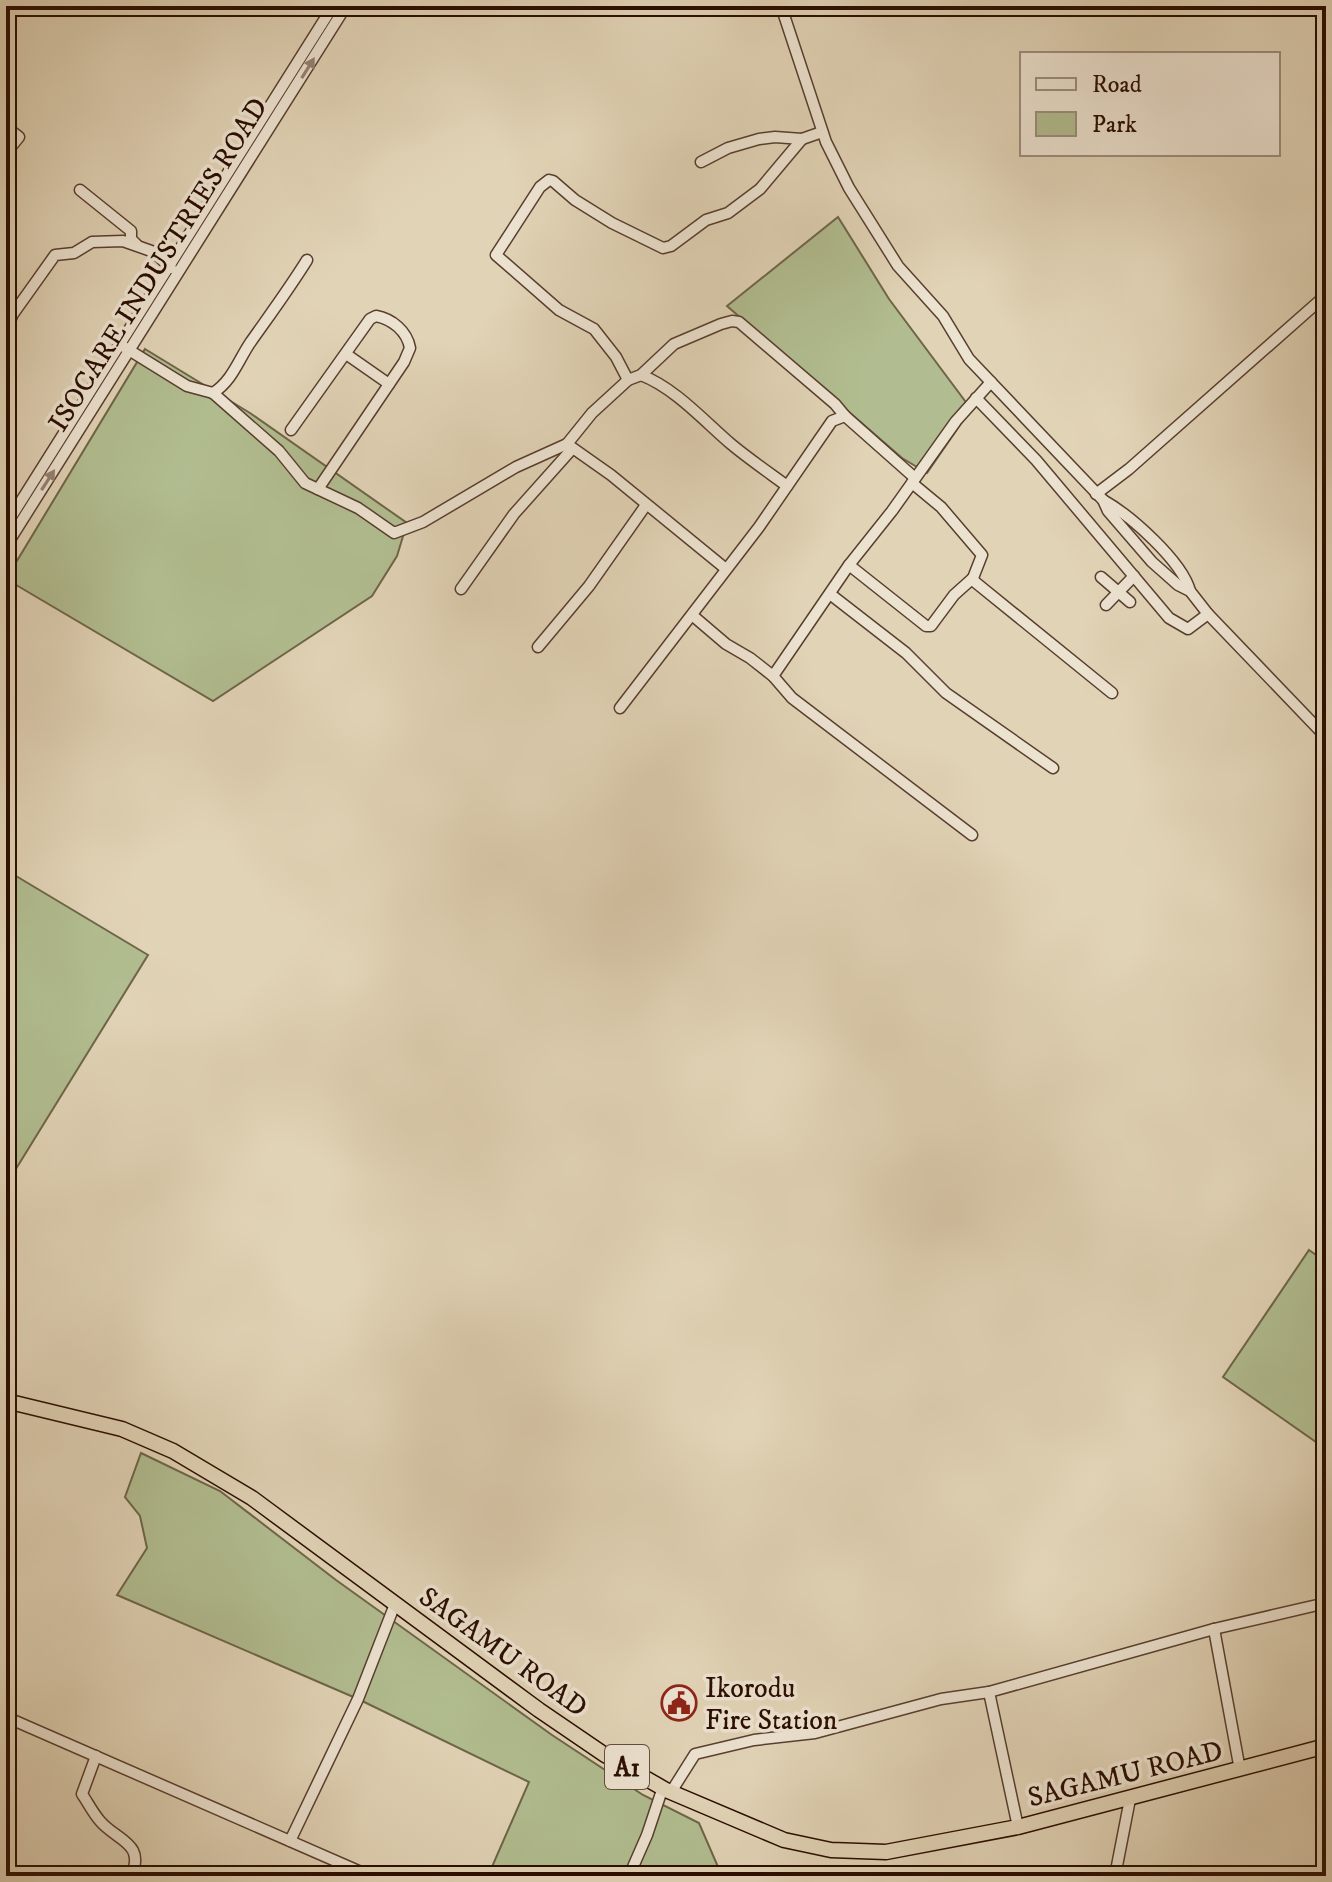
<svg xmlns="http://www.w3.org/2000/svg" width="1332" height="1882" font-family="'IM FELL DW Pica',serif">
  <rect width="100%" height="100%" fill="#e1d3b6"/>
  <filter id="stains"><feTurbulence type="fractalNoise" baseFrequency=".0025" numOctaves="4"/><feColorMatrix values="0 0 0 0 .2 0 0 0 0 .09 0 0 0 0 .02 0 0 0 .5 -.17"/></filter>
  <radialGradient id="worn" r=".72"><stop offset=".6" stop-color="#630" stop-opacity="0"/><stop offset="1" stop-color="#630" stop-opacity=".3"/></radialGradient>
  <!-- green -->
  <g fill="#b1bd90" stroke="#6e6548" stroke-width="2">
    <path d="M 838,217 L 889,299 L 971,409 L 927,473 L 902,458 L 727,306 Z"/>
    <path d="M 145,349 L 250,413 L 407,523 L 397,556 L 372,596 L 213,701 L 6,579 Z"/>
    <path d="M 6,870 L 148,955 L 6,1185 Z"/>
    <path d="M 1309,1250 L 1326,1262 L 1326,1449 L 1223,1377 Z"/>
    <path d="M 141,1453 L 220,1491 L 336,1580 L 552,1735 L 643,1795 L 699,1823 L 722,1876 L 488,1876 L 529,1782 L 358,1699 L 117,1595 L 147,1548 L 140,1516 L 125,1497 Z"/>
  </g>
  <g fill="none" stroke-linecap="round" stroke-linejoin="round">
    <defs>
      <g id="minor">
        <path d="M 781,6 L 826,142 L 849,188 L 898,266 L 943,316 L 969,359 L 1103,500 L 1108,511 L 1152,562 L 1178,585 L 1190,591 L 1208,614 L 1326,737"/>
        <path d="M 6,127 L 19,137 L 6,153"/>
        <path d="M 701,162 L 728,148 L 759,139 L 775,137 L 802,139 L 822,132"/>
        <path d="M 80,190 L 131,231 L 131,239 L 137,245"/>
        <path d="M 6,330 L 13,314 L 55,255 L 74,253 L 92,242 L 123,241 L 154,252 L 171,268"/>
        <path d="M 124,347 L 187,386 L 213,393 C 232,381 238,361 250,343 C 269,316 289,289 307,260"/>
        <path d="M 346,354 L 389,384"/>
        <path d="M 641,375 C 675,388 704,421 731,444 C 749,459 768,472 787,486"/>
        <path d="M 628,380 L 616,357 L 594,329 L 559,310 L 496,255 L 540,187 L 549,180 L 553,181 L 575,200 L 612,223 L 663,248 L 671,246 L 706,220 L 728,213 L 760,189 L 802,139"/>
        <path d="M 213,393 L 279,451 L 305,483 L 358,508 L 394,533 L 423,522 L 516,467 L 567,444 L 592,413 L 628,380 L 641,375 L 674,344 L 721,324 L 732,321 L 739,322 L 835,404 L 845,416"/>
        <path d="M 976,398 L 1036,460 L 1169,618 L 1188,629 L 1208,614"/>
        <path d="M 291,430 L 370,319 L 376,316 C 392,319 407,331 410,348 L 404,362 L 318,489"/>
        <path d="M 567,444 L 611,475 L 726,569"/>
        <path d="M 912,483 L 941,507 L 982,555 L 973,578 L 975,582 L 1112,693"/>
        <path d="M 1096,494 L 1129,469 L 1326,295"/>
        <path d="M 1103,500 C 1130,515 1182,561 1190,591"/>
        <path d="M 6,525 L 333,6"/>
        <path d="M 6,546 L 346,6"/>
        <path d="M 849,565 L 926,626 L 931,626 L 954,595 L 973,578"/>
        <path d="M 1101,577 L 1130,602"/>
        <path d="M 461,589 L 514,514 L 572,449"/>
        <path d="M 830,594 L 906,653 L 946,693 L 1053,768"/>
        <path d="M 1106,605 L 1134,576"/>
        <path d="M 692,615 L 726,644 L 750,658 L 773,676 L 792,698 L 972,835"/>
        <path d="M 538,647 L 589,586 L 646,505"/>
        <path d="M 773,676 L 849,565 L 892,511 L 956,421 L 991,382"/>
        <path d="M 620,708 L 759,527 L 832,421 L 845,416 L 915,478"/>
        <path d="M 1214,1629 L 1240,1770"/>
        <path d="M 989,1692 L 1018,1827"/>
        <path d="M 6,1717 L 370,1876"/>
        <path d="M 96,1756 L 82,1794 C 88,1803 93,1813 100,1821 C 117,1841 146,1843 131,1876"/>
        <path d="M 671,1792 L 695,1754 L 754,1740 L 815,1733 L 941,1699 L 989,1692 L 1214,1629 L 1326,1603"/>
        <path d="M 290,1841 L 358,1699 L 395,1604"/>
        <path d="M 629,1876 L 647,1835 L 663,1787"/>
        <path d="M 1115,1876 L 1130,1799"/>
        <path d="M 1313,1876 L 1326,1863"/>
      </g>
      <path id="highway" d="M 6,1401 L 122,1429 L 173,1451 L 252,1498 L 539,1710 L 605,1755 L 666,1790 L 784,1840 L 831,1850 L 886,1852 L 1018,1827 L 1326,1746"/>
    </defs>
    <!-- minor casing -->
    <use href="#minor" stroke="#583e2e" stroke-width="13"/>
    <!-- highway casing -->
    <use href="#highway" stroke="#2a0d00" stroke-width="17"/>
    <!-- minor -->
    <use href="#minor" stroke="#ece2d0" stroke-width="10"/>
    <!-- highway -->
    <use href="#highway" stroke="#e1d3b6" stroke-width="14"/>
  </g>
  <!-- one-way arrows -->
  <defs><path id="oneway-solid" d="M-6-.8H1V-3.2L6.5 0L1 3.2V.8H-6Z" transform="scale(2)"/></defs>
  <g fill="#958272">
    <use href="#oneway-solid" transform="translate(308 68) rotate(-58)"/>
    <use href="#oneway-solid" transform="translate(48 480) rotate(-57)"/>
  </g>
  <!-- icons -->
  <defs>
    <symbol id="civic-ring" viewBox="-11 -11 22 22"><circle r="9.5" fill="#ece2d0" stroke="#8f2418" stroke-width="1.5"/><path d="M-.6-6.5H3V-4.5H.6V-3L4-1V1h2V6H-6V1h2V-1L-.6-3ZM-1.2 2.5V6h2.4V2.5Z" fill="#8f2418"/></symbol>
  </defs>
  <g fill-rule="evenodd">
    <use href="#civic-ring" x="659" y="1683" width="40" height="40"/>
  </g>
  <g text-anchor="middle" stroke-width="7" stroke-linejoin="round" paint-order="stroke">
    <!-- shield labels -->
    <rect fill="#ece2d0" stroke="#644d3e" stroke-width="2" x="605" y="1745" width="44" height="44" rx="6"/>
    <g font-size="26" font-weight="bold" fill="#2a0d00">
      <text x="627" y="1776">A1</text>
    </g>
    <!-- street labels -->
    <g font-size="28" fill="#2a0d00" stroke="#ece2d0">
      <text transform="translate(157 264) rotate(-58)" y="10">ISOCARE INDUSTRIES ROAD</text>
      <text transform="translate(504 1651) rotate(36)" y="10">SAGAMU ROAD</text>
      <text transform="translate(1125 1773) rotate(-14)" y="10">SAGAMU ROAD</text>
    </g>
    <!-- poi labels -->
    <g font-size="28" fill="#2a0d00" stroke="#ece2d0" text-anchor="start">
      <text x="705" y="1697">Ikorodu<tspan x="705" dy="32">Fire Station</tspan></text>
    </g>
  </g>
  <!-- margin -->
  <rect width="1332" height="1882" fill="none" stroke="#e1d3b6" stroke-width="32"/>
  <rect x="8" y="8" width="1316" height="1866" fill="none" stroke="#2a0d00" stroke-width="4"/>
  <rect x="16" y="16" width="1300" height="1850" fill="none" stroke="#2a0d00" stroke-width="2"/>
  <!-- legend -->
  <rect x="1020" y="52" width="260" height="104" fill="#ece2d0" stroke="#9e8d7d" stroke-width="2"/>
  <rect x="1036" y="78" width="40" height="12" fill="#ece2d0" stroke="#9e8d7d" stroke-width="2"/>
  <text x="1092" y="92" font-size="24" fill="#2a0d00">Road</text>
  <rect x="1036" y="112" width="40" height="24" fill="#b1bd90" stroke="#9e8d7d" stroke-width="2"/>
  <text x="1092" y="132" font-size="24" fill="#2a0d00">Park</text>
  <rect width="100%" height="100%" filter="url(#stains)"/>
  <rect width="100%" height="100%" fill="url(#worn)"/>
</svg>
